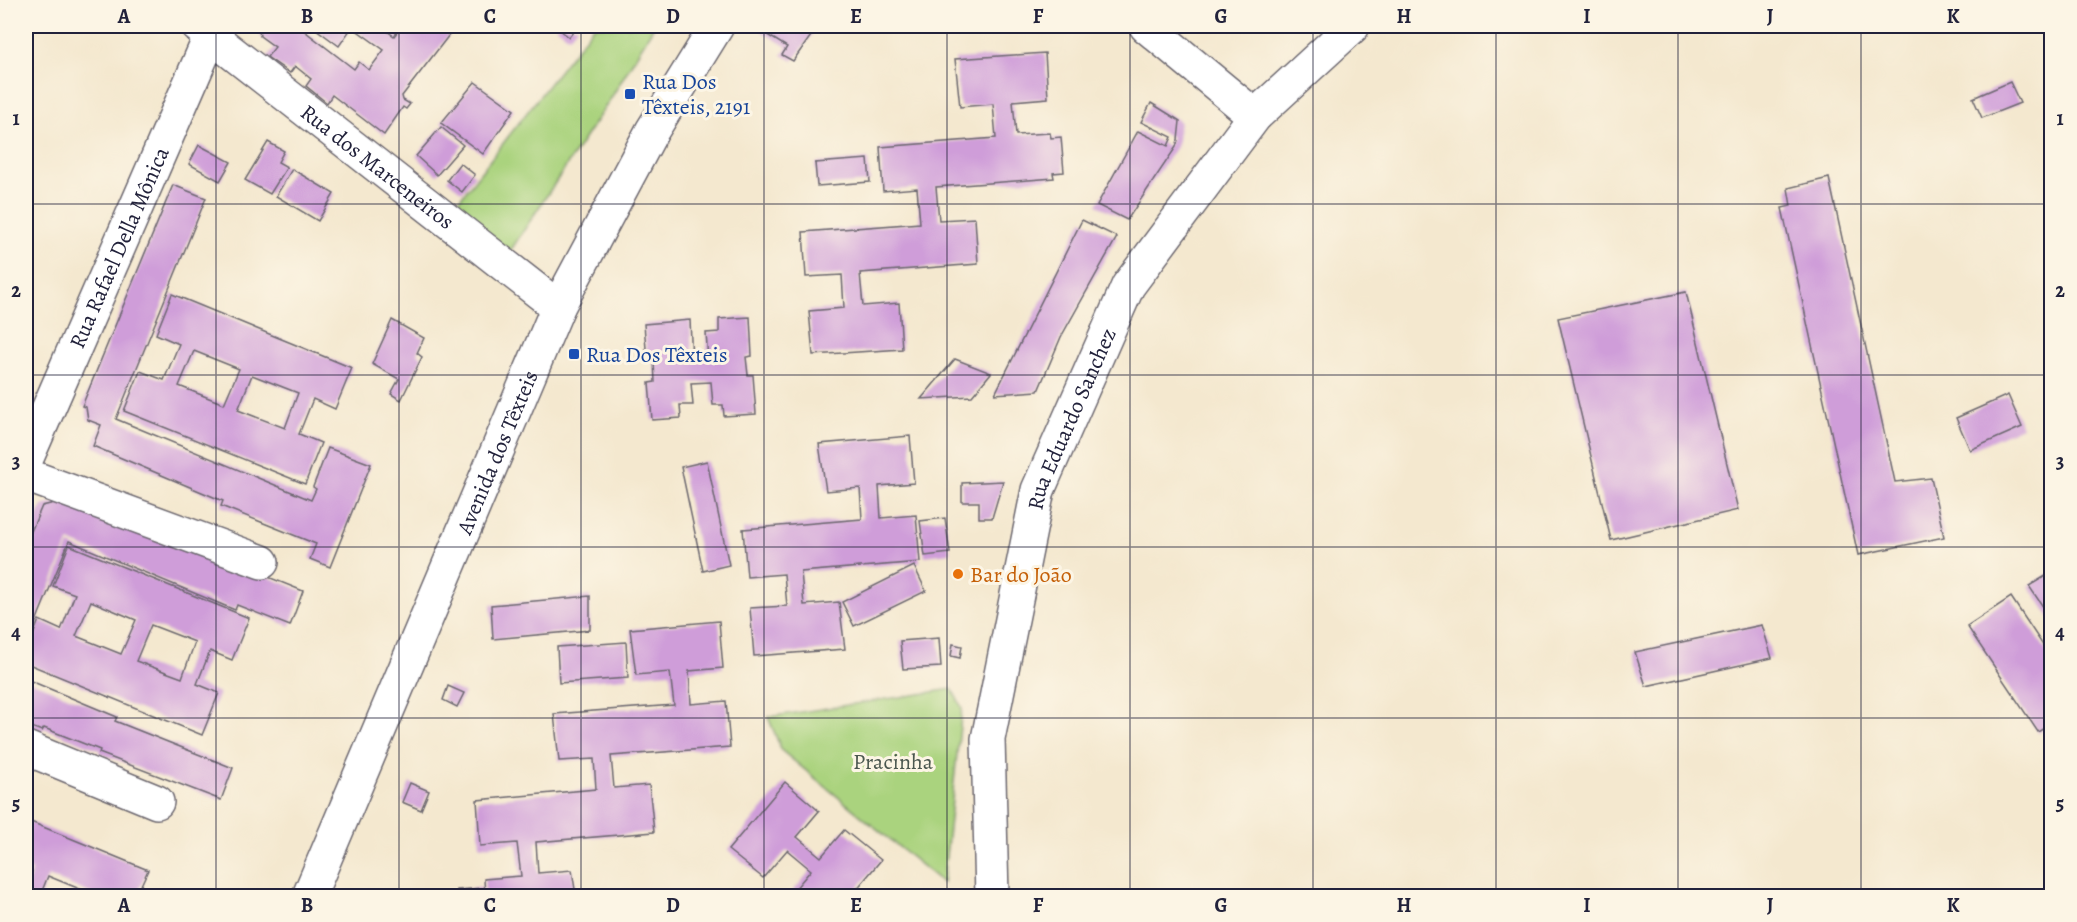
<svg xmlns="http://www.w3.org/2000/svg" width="2077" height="922" font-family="Alegreya,serif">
  <rect width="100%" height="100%" fill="#fcf5e5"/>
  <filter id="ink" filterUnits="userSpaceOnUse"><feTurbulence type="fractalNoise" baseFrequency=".0167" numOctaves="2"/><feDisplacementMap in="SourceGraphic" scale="12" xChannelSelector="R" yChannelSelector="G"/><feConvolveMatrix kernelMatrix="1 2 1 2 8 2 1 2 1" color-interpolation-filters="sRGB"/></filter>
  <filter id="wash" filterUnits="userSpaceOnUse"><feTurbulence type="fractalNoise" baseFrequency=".008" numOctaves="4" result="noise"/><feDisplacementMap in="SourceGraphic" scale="24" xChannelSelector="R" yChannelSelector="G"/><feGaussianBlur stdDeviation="1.35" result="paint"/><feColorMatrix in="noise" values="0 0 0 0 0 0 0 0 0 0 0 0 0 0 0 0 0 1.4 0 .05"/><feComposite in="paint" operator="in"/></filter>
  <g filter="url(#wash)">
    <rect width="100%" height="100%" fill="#f4e8cf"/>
    <!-- green -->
    <g fill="#aad37e" stroke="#667a5c" stroke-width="1.5">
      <path d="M 594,26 L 654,26 L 611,98 L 505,259 L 456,204 Z"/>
      <path d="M 952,689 L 962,708 L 943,883 L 782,751 L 768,717 Z"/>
    </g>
    <g id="blocks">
      <!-- building -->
      <g fill="#cf9dd9" fill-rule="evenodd">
        <path d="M 258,26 L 298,26 L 354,69 L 359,62 L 369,70 L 384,50 L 352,27 L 339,46 L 312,26 L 380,26 L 394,36 L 402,26 L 456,26 L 402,96 L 403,100 L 410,104 L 406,109 L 403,107 L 384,135 L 332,95 L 327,103 L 306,86 L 311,79 L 295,66 L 290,73 L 267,57 L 275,47 L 260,36 Z"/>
        <path d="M 555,26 L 578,26 L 569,37 Z"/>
        <path d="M 765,26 L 818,26 L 793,61 L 782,55 L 787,47 L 761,31 Z"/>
        <path d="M 1045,53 L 1048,98 L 1013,101 L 1016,135 L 1050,133 L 1051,138 L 1061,137 L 1064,172 L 1053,173 L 1054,178 L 936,187 L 939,220 L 975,218 L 978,264 L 860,273 L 863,306 L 899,303 L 902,349 L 813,355 L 809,311 L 844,308 L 842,275 L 806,277 L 803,232 L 920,223 L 917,188 L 883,191 L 880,147 L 996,138 L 993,104 L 960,107 L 955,59 Z"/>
        <path d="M 475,82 L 514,110 L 483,154 L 441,123 Z"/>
        <path d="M 2010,82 L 2020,103 L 1982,118 L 1973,98 Z"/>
        <path d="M 1151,103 L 1180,121 L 1178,140 L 1176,147 L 1127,220 L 1097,205 L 1138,131 L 1168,146 L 1172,137 L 1141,122 Z"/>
        <path d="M 441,127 L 463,145 L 437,175 L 416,156 Z"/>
        <path d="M 268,142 L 284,151 L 278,162 L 287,167 L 270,194 L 245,180 Z"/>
        <path d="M 199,145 L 231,162 L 220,181 L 189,164 Z"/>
        <path d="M 868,159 L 870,182 L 817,186 L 815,163 Z"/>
        <path d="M 460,163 L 475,175 L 462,192 L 447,180 Z"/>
        <path d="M 292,169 L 334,194 L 318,221 L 276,196 Z"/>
        <path d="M 1829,178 L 1895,482 L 1931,478 L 1944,537 L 1858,555 L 1782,208 L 1791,206 L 1788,188 Z"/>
        <path d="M 173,185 L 206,198 L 116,419 L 311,500 L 316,489 L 313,487 L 328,448 L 371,464 L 330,567 L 310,559 L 316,544 L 221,506 L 223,501 L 93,446 L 101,425 L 88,420 L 86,407 L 82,406 Z"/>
        <path d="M 1082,220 L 1117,237 L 1061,337 L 1038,391 L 995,394 Z"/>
        <path d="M 1686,292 L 1738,510 L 1611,540 L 1558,318 Z"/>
        <path d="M 172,294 L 352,368 L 335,409 L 313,399 L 299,434 L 321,443 L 305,484 L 124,411 L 140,371 L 164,380 L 179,344 L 156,334 ZM 194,351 L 239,369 L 224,404 L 179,386 ZM 252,375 L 298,393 L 285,428 L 238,410 Z"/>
        <path d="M 750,317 L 752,356 L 746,357 L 748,375 L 753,375 L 756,414 L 724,416 L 723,405 L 713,405 L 711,382 L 691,383 L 693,405 L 680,405 L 681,418 L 652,420 L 649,383 L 655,382 L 654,361 L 647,361 L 644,324 L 690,320 L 692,360 L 708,359 L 706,333 L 719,332 L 719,319 Z"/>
        <path d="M 392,320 L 424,338 L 417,353 L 422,357 L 401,400 L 391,394 L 399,379 L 372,364 Z"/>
        <path d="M 955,359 L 991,373 L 972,396 L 921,399 Z"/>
        <path d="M 2008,395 L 2022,427 L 1970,450 L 1956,418 Z"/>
        <path d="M 910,436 L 914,483 L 879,486 L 881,518 L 916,515 L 920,562 L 801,572 L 804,605 L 839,602 L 845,649 L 754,656 L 750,608 L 787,606 L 784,574 L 747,577 L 743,529 L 862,519 L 860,488 L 826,491 L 819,444 Z"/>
        <path d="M 707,461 L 729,565 L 703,571 L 681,467 Z"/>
        <path d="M 1003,481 L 992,518 L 979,518 L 979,502 L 962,502 L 962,483 Z"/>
        <path d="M 63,501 L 82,502 L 303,591 L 290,626 L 237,605 L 235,610 L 69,541 L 26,646 L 26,543 L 42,506 Z"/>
        <path d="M 945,518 L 950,553 L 925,556 L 920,521 Z"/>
        <path d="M 69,545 L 249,618 L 232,660 L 210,651 L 197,684 L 219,693 L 202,735 L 26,663 L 26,653 L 39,620 L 61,630 L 75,594 L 53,586 ZM 91,601 L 136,620 L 121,654 L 76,636 ZM 151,625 L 195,642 L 182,678 L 136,661 Z"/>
        <path d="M 914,566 L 926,591 L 854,626 L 842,602 Z"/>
        <path d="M 2052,572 L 2052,620 L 2029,586 Z"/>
        <path d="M 590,596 L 590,630 L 493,639 L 491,605 Z"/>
        <path d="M 2011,597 L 2052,659 L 2052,723 L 2038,732 L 1967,626 Z"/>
        <path d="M 719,621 L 723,668 L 689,671 L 691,704 L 726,701 L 730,747 L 611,756 L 614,788 L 649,785 L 654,832 L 536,842 L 538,873 L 572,870 L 576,896 L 485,896 L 484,879 L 521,876 L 517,843 L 480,846 L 477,800 L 596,789 L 594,759 L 559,761 L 554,714 L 674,705 L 670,672 L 636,675 L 630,629 Z"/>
        <path d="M 1762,625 L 1772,658 L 1646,686 L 1635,652 Z"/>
        <path d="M 939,638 L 941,667 L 903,669 L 900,641 Z"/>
        <path d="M 626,642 L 628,678 L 559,683 L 557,647 Z"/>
        <path d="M 953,644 L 962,646 L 960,658 L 951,656 Z"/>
        <path d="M 26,679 L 117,717 L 115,721 L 233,768 L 221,800 L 99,753 L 100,750 L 44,728 L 42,731 L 26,725 Z"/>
        <path d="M 448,686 L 464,693 L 457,707 L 443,700 Z"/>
        <path d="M 785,782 L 819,811 L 797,837 L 821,857 L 844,830 L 881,860 L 851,896 L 789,896 L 811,870 L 787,850 L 763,878 L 728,850 Z"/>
        <path d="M 410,783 L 429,791 L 421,810 L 402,802 Z"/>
        <path d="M 26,820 L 148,870 L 136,896 L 91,896 L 92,894 L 48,876 L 40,896 L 26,896 L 26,886 L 32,871 L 26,868 Z"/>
        <path d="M 482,888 L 483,896 L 458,896 L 457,890 Z"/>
      </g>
    </g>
  </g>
  <g filter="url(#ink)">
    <use href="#blocks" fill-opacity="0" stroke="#6c676f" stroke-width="1.5"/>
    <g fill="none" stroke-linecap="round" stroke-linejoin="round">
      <defs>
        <g id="minor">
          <path id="s1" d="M 198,26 L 558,307"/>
          <path d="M 1146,26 L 1255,116"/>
          <path id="s2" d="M 26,460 L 211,35 L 218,26"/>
          <path d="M 26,475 L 262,562"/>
          <path d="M 26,748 L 157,802"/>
          <path id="s3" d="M 992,896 L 988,739 L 1038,490 L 1128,286 L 1255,116 L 1353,26"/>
        </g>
        <g id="major">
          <path id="s4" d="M 309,896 L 558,307 L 652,131 L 717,26"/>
        </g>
      </defs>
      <!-- minor casing -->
      <use href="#minor" stroke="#6c676f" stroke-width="36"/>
      <!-- major casing -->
      <use href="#major" stroke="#6c676f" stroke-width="36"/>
      <!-- minor -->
      <use href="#minor" stroke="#fff" stroke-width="33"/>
      <!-- major -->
      <use href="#major" stroke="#fff" stroke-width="33"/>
    </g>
  </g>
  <!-- grid -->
  <path fill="none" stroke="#22223b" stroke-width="1.5" stroke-opacity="0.55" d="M 216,26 L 216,896M 399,26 L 399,896M 581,26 L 581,896M 764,26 L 764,896M 947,26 L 947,896M 1130,26 L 1130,896M 1313,26 L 1313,896M 1496,26 L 1496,896M 1678,26 L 1678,896M 1861,26 L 1861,896M 26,204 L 2052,204M 26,375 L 2052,375M 26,547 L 2052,547M 26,718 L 2052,718"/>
  <!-- markers -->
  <g fill="#1a4fb4" stroke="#fcf5e5" stroke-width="2">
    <rect x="624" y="88" width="12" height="12" rx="3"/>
    <rect x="568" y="348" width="12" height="12" rx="3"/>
  </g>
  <circle fill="#e8710a" stroke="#fcf5e5" stroke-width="2" cx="958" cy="574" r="6"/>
  <g text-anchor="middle" stroke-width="6" stroke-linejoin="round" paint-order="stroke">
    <!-- transit labels -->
    <g font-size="22" fill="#164399" stroke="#fcf5e5" text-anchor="start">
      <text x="642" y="89">Rua Dos<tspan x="642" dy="25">Têxteis, 2191</tspan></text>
      <text x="586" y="362">Rua Dos Têxteis</text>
    </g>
    <!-- street labels -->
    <g font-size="22" fill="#22223b" stroke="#fcf5e5">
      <text dy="8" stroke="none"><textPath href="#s1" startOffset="228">Rua dos Marceneiros</textPath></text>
      <text dy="8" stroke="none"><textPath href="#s2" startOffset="232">Rua Rafael Della Mônica</textPath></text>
      <text dy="8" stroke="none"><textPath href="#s3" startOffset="489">Rua Eduardo Sanchez</textPath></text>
      <text dy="8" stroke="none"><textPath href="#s4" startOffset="482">Avenida dos Têxteis</textPath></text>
    </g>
    <!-- food labels -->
    <g font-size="22" fill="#c56008" stroke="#fcf5e5" text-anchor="start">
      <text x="970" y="582">Bar do João</text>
    </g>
    <!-- park labels -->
    <g font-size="22" fill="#4b574f" stroke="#fcf5e5">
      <text x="893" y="769">Pracinha</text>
    </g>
  </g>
  <!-- margin -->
  <rect width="2077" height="922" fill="none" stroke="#fcf5e5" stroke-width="66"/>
  <rect x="33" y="33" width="2011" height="856" fill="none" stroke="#22223b" stroke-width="2"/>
  <g font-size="20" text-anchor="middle" font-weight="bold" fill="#22223b">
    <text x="124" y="23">A</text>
    <text x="307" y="23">B</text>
    <text x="490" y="23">C</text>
    <text x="673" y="23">D</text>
    <text x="856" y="23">E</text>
    <text x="1038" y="23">F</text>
    <text x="1221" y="23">G</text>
    <text x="1404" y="23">H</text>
    <text x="1587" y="23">I</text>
    <text x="1770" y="23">J</text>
    <text x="1953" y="23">K</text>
    <text x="16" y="125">1</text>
    <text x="2060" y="125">1</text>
    <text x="16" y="297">2</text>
    <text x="2060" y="297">2</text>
    <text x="16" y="468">3</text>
    <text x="2060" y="468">3</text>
    <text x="16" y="639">4</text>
    <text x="2060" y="639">4</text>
    <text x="16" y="810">5</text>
    <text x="2060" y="810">5</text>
    <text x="124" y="912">A</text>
    <text x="307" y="912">B</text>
    <text x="490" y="912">C</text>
    <text x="673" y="912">D</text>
    <text x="856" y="912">E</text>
    <text x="1038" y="912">F</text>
    <text x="1221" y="912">G</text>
    <text x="1404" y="912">H</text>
    <text x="1587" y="912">I</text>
    <text x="1770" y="912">J</text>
    <text x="1953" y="912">K</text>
  </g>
</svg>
